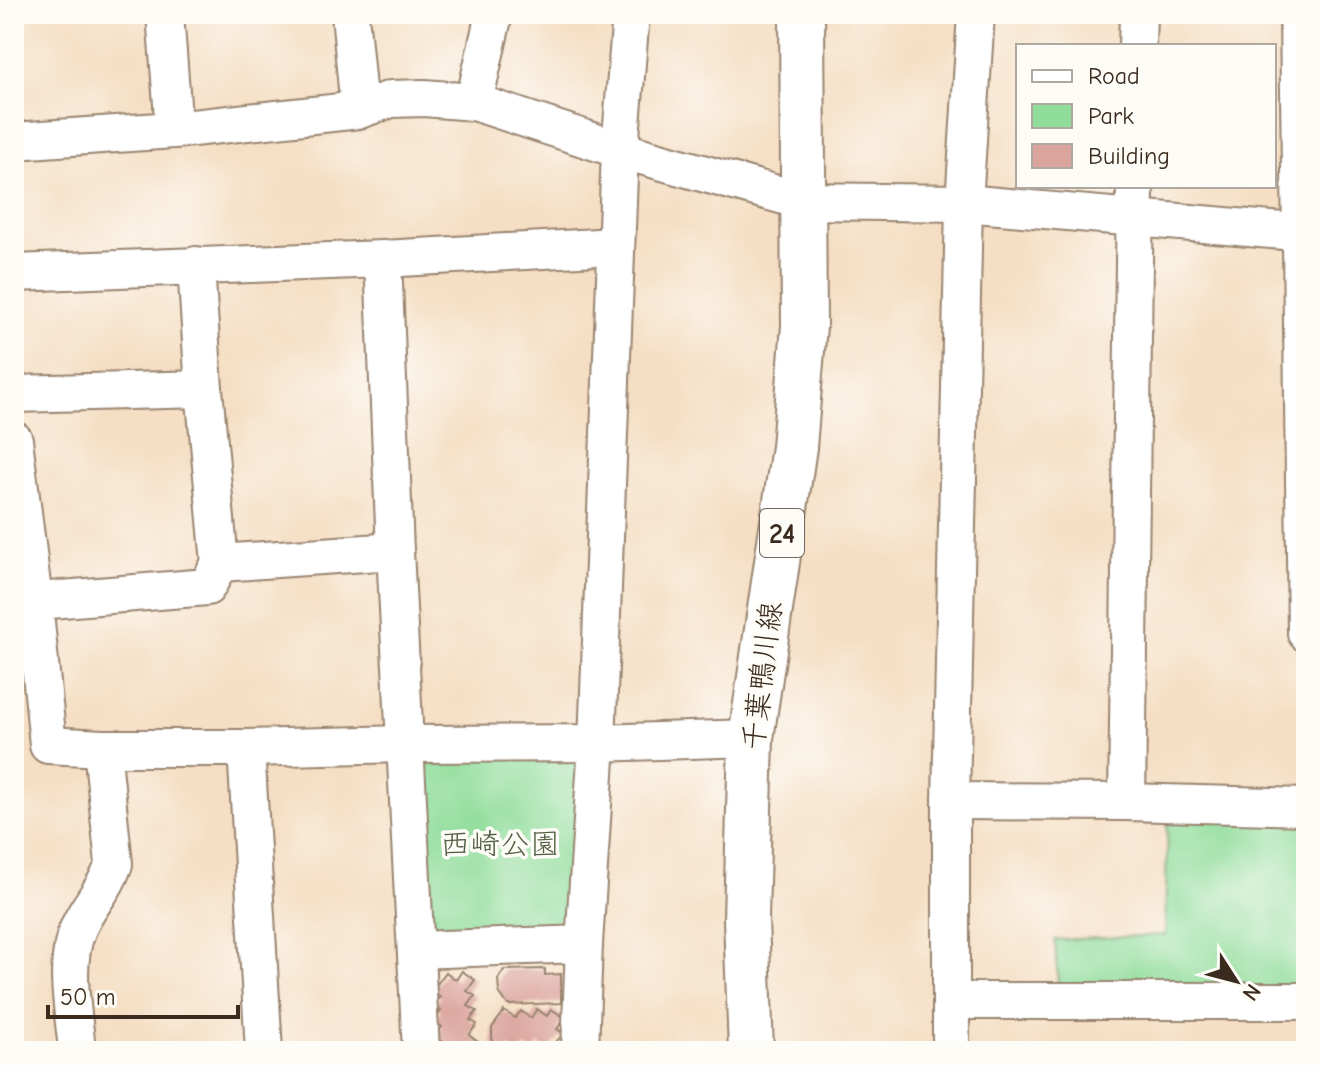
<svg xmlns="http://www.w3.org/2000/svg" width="1320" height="1065" font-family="'Comic Neue','Klee One',sans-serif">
  <rect width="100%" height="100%" fill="#fdfcf7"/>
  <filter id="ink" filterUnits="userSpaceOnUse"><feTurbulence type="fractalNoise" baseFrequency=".0125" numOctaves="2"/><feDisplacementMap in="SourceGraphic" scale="16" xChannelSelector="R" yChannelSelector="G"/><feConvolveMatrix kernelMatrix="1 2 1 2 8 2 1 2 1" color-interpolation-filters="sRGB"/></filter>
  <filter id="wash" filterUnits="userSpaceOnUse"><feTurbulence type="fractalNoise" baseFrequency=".006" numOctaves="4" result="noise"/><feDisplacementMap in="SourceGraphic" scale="32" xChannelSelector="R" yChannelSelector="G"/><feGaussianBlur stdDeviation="1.8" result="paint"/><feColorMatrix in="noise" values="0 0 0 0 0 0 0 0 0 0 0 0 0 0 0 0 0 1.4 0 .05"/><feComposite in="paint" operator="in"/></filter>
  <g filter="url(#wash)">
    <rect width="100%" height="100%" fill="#f5dec3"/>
    <!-- green -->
    <g fill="#90dd9b" stroke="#66845c" stroke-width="2">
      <path d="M 597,743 L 584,944 L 416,950 L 404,744 Z"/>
      <path d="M 1168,804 L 1306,807 L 1306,1001 L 1059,1000 L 1055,940 L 1165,935 Z"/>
    </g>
    <g id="blocks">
      <!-- building -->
      <g fill="#dba49d">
        <path d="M 545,969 L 545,975 L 561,974 L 561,1003 L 508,1005 L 499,992 L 498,979 L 504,970 Z"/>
        <path d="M 462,971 L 475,980 L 467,991 L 475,996 L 468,1006 L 477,1011 L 470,1020 L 477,1024 L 469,1035 L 478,1042 L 472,1051 L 438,1051 L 436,1049 L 442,1041 L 435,1036 L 442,1027 L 434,1021 L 441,1011 L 434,1005 L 440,997 L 432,991 L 446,972 L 456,980 Z"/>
        <path d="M 537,1009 L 547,1016 L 551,1009 L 565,1018 L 557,1029 L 564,1034 L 547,1050 L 538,1044 L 534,1051 L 525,1047 L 522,1051 L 515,1051 L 509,1047 L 506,1051 L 502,1051 L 492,1044 L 492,1028 L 504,1011 L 515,1018 L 521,1011 L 531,1018 Z"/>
      </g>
    </g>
  </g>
  <g filter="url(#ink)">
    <use href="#blocks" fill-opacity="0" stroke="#988470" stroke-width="2"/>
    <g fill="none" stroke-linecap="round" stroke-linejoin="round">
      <defs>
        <g id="minor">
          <path d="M 165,14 L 174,130"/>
          <path d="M 350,14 L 359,110"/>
          <path d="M 1298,14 L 1306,633"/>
          <path d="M 1137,46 L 1138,14"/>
          <path d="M 474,102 L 494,14"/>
          <path d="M 14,141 L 174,130 L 359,110 L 391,99 L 424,98 L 474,102 L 620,150 L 802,201 L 964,203 L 1306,233"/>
          <path d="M 383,259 L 395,551 L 421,1051"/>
          <path d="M 196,265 L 204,389 L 220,563"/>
          <path d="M 14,273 L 383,259 L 615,246"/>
          <path d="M 14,394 L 204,389"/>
          <path d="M 14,440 L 34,601 L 48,745 L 102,748 L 246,748 L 404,744 L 597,743 L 751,738"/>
          <path d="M 14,603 L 207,587 L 220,563 L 395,551"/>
          <path d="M 246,748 L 264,1051"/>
          <path d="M 951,801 L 1127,802 L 1306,807"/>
          <path d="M 1127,802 L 1135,186"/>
          <path d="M 416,950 L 584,944"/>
          <path d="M 951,1001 L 1306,1001"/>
          <path d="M 77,1051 C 74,1012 63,968 77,931 C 86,907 106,889 114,864 L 102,748"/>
          <path d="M 580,1051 L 584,944 L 597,743 L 620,150 L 631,14"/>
          <path d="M 951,1051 L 951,801 L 964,203 L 976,14"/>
        </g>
        <path id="major" d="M 751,1051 L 746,919 L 751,738 L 794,447 L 804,326 L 802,14"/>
      </defs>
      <!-- minor casing -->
      <use href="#minor" stroke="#988470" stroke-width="40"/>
      <!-- major casing -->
      <use href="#major" stroke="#988470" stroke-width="48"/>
      <!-- minor -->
      <use href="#minor" stroke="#fff" stroke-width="36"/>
      <!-- major -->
      <use href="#major" stroke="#fff" stroke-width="44"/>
    </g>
  </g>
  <g text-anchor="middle" stroke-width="7" stroke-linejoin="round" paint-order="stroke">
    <!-- shield labels -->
    <rect fill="#fdfcf7" stroke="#75695f" stroke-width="2" x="760" y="509" width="44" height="48" rx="6"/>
    <g font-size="28" font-weight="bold" fill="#3b2a1e">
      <text x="782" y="543">24</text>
    </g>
    <!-- street labels -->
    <g font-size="30" fill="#3b2a1e" stroke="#fdfcf7">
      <text transform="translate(762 676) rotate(-83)" y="10">千葉鴨川線</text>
    </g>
    <!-- park labels -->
    <g font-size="30" fill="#546044" stroke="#fdfcf7">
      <text x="500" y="854">西崎公園</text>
    </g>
  </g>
  <!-- margin -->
  <rect width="1320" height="1065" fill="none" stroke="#fdfcf7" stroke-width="48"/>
  <!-- legend -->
  <rect x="1016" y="44" width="260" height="144" fill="#fdfcf7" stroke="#afa8a0" stroke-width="2"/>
  <rect x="1032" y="70" width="40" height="12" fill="#ffffff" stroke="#afa8a0" stroke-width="2"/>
  <text x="1088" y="84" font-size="24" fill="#3b2a1e">Road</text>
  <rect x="1032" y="104" width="40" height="24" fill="#90dd9b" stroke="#afa8a0" stroke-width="2"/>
  <text x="1088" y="124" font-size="24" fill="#3b2a1e">Park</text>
  <rect x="1032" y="144" width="40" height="24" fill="#dba49d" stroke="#afa8a0" stroke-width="2"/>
  <text x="1088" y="164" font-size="24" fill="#3b2a1e">Building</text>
  <!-- north arrow -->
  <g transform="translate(1236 981) rotate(126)" stroke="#fdfcf7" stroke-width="6" paint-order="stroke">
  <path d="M0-6L14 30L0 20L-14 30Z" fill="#3b2a1e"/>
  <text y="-12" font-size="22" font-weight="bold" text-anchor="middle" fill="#3b2a1e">N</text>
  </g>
  <!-- scale -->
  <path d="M48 1005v12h190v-12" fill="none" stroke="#3b2a1e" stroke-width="4"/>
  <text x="60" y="1005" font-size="24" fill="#3b2a1e" stroke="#fdfcf7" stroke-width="6" paint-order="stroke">50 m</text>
</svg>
